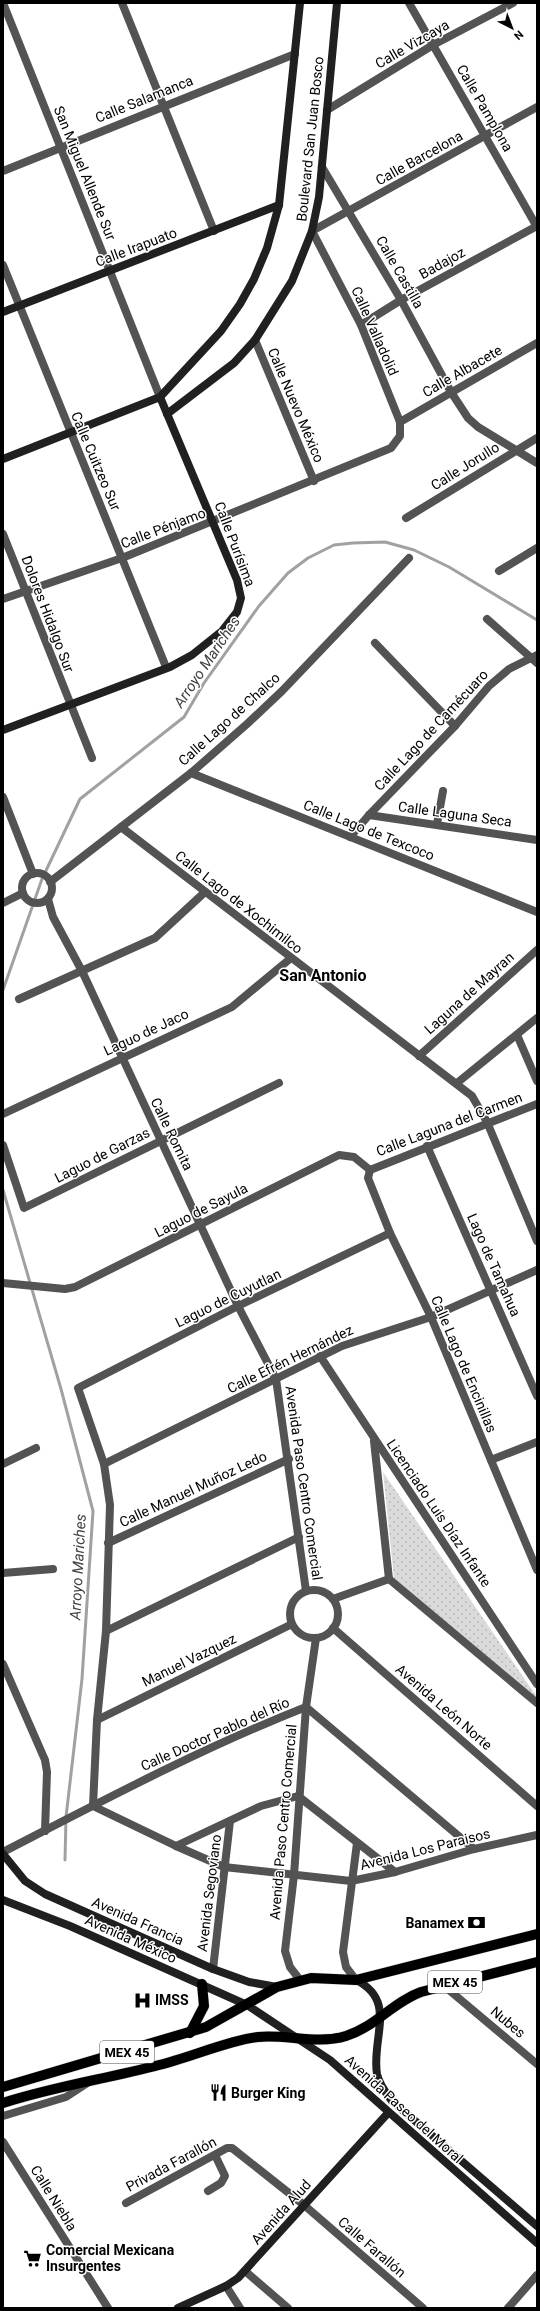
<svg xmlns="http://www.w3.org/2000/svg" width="540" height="2311" font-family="Roboto,sans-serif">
  <defs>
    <pattern id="park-dots" width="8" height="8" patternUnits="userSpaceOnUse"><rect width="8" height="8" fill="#dadada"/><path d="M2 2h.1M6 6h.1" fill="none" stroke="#b9b9b9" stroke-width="1.8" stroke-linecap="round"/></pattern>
  </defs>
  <rect width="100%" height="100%" fill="#fff"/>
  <!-- park -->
  <path fill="url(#park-dots)" d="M 383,1472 L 537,1697 L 537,1700 L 395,1587 Z"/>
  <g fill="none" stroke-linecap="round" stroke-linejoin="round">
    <!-- stream -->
    <g stroke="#a1a1a1" stroke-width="3">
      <path d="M 3,990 L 42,879 L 80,799 L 184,717 L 204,683 L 259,606 L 288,573 L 308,558 L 334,545 L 353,543 L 385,542 L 414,550 L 449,567 L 537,620"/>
      <path d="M 3,1190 L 61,1389 L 93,1511 L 82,1679 L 66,1817 L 65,1860"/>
    </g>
    <defs>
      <g id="primary">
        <path d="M 190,2033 L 204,2006 L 202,1984"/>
        <path d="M 3,2087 L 206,2027 L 277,1987 L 311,1978 L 356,1980 L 537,1934"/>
        <path d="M 3,2103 C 56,2086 106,2079 159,2065 C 189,2058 229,2040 258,2037 C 287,2034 317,2045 346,2036 C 375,2027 393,2002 421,1992 L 537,1962"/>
      </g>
    </defs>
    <!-- primary casing -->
    <use href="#primary" stroke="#dbdbdb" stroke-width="11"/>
    <!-- street -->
    <g stroke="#535353" stroke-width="8">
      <path d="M 3,3 L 160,397"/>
      <path d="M 122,3 L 214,231"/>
      <path d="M 409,3 L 537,227"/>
      <path d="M 327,110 L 433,45 L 513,3"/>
      <path d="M 322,167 L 401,300 L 451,392 L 468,418 L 478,427 L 537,463"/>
      <path d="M 3,171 L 295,54"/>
      <path d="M 3,265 L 166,667"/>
      <path d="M 361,325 L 401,300 L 537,226"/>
      <path d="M 255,340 L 314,481"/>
      <path d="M 400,422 L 537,343"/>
      <path d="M 406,518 L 537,438"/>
      <path d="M 3,534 L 92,758"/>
      <path d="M 499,571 L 537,548"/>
      <path d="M 3,599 L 122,558 L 391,448 L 400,436 L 400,422 L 361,325 L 312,231 L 537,107"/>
      <path d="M 487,619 L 537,663"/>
      <path d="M 375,643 L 455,726"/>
      <path d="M 191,773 L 537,912"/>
      <path d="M 3,797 L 33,874"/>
      <path d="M 369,815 L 537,840"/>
      <path d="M 437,824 L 443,791"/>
      <path d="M 121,827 L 472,1096 L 487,1122 L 537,1241"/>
      <path d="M 350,837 L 369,815 L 455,726 L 489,686 L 509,669 L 537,655"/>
      <circle cx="37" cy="888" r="15"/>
      <path d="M 50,882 L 191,773 L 247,724 L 282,691 L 409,558"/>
      <path d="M 48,899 L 53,917 L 82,971 L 238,1306 L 276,1379 L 306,1591"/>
      <path d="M 3,903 L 23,893"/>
      <path d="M 19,999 L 155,938 L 205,892"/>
      <path d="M 517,1035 L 537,1081"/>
      <path d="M 419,1056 L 537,950"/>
      <path d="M 457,1083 L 537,1018"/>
      <path d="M 3,1114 L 232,1007 L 291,958"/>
      <path d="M 3,1145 L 24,1208 L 279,1083"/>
      <path d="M 427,1146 L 537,1396"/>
      <path d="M 370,1170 L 368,1178 L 390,1233 L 431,1317 L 537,1570"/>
      <path d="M 370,1170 L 537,1104"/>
      <path d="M 390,1233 L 238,1306 L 78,1388 L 104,1464 L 110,1505 L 106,1631 L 97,1720 L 93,1806 L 176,1846 L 224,1867 L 351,1881 L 395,1872 L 474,1849 L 537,1835"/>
      <path d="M 3,1283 L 65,1289 L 75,1287 L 339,1155 L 354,1157 L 370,1170"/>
      <path d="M 320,1356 L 537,1684"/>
      <path d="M 374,1441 L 389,1579"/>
      <path d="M 491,1460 L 537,1442"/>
      <path d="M 3,1464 L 36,1448"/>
      <path d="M 104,1464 L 342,1346 L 431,1317 L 537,1270"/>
      <path d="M 108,1543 L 289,1459"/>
      <path d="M 3,1573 L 53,1569"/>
      <path d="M 389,1579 L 537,1703"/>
      <circle cx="314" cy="1614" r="24"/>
      <path d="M 333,1599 L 389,1579"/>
      <path d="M 333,1628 L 537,1806"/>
      <path d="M 106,1631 L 299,1537"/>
      <path d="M 3,1664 L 45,1760 L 47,1772 L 45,1831"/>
      <path d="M 306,1707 L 474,1849"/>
      <path d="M 97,1720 L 292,1624"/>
      <path d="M 298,1796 L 395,1872"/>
      <path d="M 176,1846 L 261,1806 L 298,1796"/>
      <path d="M 3,1852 C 102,1801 202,1748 306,1707"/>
      <path d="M 213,1969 L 230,1821"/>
      <path d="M 300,1980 L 290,1967 L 285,1951 L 294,1875 L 306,1707 L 316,1638"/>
      <path d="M 356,1980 L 346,1967 L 343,1952 L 357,1843"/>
      <path d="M 443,1985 L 537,2064"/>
      <path d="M 3,2116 L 66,2097 L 89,2082"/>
      <path d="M 3,2142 L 108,2308"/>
      <path d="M 208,2191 L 221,2183 L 225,2176 L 215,2155"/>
      <path d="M 126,2203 L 227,2148 L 232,2148 L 304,2205 L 423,2308"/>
      <path d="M 245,2271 L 288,2308"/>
      <path d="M 226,2286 L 240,2308"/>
      <path d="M 508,2308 L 537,2275"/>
    </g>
    <!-- secondary -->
    <g stroke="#202020" stroke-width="8">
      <path d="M 3,312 L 279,205"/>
      <path d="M 167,414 L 234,363 L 255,340 L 292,281 L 312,231 L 319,197 L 337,3"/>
      <path d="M 3,459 L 160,397 L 221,331 L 240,304 L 254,279 L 267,248 L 279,205 L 300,3"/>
      <path d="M 3,730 L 170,667 L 192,655 L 222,631 L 237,612 L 241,598 L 237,580 L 160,397"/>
      <path d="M 3,1854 L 25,1881 L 45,1894 L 213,1969 L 249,1982 L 277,1987"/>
      <path d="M 3,1900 L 70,1926 L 247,2005 L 330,2060 L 537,2243"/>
      <path d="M 356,1980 C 398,2001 371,2038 377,2074 C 379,2084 386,2093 392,2101 L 537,2226"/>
      <path d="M 178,2308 L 226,2286 L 238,2278 L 388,2113"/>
    </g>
    <!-- primary -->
    <use href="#primary" stroke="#000" stroke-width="10"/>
  </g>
  <!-- icons -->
  <defs>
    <symbol id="bank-bare" viewBox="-9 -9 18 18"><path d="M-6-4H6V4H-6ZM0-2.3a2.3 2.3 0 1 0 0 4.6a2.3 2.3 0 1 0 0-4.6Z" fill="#000" stroke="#fff" stroke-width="2.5" paint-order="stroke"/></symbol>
    <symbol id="hospital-bare" viewBox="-9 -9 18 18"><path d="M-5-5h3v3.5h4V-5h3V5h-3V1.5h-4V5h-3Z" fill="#000" stroke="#fff" stroke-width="2.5" paint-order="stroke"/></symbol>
    <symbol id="restaurant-bare" viewBox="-9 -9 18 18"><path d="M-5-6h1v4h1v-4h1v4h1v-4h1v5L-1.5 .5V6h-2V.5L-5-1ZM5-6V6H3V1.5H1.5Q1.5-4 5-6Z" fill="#000" stroke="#fff" stroke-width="2.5" paint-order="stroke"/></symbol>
    <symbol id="supermarket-bare" viewBox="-9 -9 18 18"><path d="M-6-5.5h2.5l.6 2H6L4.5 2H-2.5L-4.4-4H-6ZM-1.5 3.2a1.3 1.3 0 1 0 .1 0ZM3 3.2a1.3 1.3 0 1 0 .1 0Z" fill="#000" stroke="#fff" stroke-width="2.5" paint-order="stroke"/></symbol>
  </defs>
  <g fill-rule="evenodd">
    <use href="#bank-bare" x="464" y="1910" width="25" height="25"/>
    <use href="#hospital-bare" x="130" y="1988" width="25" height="25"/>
    <use href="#restaurant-bare" x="206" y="2080" width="25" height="25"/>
    <use href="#supermarket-bare" x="20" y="2246" width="25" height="25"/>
  </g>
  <g text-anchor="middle" stroke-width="3" stroke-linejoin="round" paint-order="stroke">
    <!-- shield labels -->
    <g fill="#fff" stroke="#4c4c4c" stroke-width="1">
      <rect x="428" y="1971" width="54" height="22" rx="3"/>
      <rect x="100" y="2041" width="54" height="22" rx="3"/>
    </g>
    <g font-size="13" font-weight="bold" fill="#000">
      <text x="455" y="1987">MEX 45</text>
      <text x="127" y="2057">MEX 45</text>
    </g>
    <!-- street labels -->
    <g font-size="14" fill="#000" stroke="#fff">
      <text transform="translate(412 44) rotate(-30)" y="5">Calle Vizcaya</text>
      <text transform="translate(144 99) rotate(-22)" y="5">Calle Salamanca</text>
      <text transform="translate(485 108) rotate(60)" y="5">Calle Pamplona</text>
      <text transform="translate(310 139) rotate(-84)" y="5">Boulevard San Juan Bosco</text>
      <text transform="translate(419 158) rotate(-29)" y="5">Calle Barcelona</text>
      <text transform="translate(85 173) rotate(68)" y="5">San Miguel Allende Sur</text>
      <text transform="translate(136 247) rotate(-21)" y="5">Calle Irapuato</text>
      <text transform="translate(442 263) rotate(-29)" y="5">Badajoz</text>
      <text transform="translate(400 272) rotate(60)" y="5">Calle Castilla</text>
      <text transform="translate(375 331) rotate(66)" y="5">Calle Valladolid</text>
      <text transform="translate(462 371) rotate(-30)" y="5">Calle Albacete</text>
      <text transform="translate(296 405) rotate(67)" y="5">Calle Nuevo México</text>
      <text transform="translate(96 461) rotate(67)" y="5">Calle Cuitzeo Sur</text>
      <text transform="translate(465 466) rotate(-32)" y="5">Calle Jorullo</text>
      <text transform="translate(163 528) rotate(-21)" y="5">Calle Pénjamo</text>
      <text transform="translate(235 544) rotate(69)" y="5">Calle Purísima</text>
      <text transform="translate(48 614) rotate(69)" y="5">Dolores Hidalgo Sur</text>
      <text transform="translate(229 719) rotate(-42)" y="5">Calle Lago de Chalco</text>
      <text transform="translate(431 730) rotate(-47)" y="5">Calle Lago de Camécuaro</text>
      <text transform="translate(455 814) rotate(8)" y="5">Calle Laguna Seca</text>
      <text transform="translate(369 830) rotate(22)" y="5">Calle Lago de Texcoco</text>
      <text transform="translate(239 902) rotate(38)" y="5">Calle Lago de Xochimilco</text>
      <text transform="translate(469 993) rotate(-42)" y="5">Laguna de Mayran</text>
      <text transform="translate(146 1032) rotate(-25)" y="5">Laguo de Jaco</text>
      <text transform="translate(449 1124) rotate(-21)" y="5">Calle Laguna del Carmen</text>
      <text transform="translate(172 1134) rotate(64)" y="5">Calle Romita</text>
      <text transform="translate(102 1155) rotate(-27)" y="5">Laguo de Garzas</text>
      <text transform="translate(201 1210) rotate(-27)" y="5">Laguo de Sayula</text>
      <text transform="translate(494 1265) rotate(66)" y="5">Lago de Tamahua</text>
      <text transform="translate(228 1298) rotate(-26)" y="5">Laguo de Cuyutlan</text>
      <text transform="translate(290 1359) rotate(-26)" y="5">Calle Efrén Hernández</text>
      <text transform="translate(464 1364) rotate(67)" y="5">Calle Lago de Encinillas</text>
      <text transform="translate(304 1483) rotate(82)" y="5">Avenida Paso Centro Comercial</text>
      <text transform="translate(193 1489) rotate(-25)" y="5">Calle Manuel Muñoz Ledo</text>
      <text transform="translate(439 1513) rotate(56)" y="5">Licenciado Luis Díaz Infante</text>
      <text transform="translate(189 1660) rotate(-26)" y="5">Manuel Vazquez</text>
      <text transform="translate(444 1707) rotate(41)" y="5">Avenida León Norte</text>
      <text transform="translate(215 1734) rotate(-24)" y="5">Calle Doctor Pablo del Río</text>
      <text transform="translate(283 1822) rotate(-85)" y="5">Avenida Paso Centro Comercial</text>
      <text transform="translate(425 1849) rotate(-14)" y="5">Avenida Los Paraisos</text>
      <text transform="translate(209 1893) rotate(-83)" y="5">Avenida Segoviano</text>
      <text transform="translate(138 1921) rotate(24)" y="5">Avenida Francia</text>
      <text transform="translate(131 1939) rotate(24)" y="5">Avenida México</text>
      <text transform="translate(508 2022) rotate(40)" y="5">Nubes</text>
      <text transform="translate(404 2109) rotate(42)" y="5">Avenida Paseo del Moral</text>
      <text transform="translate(171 2164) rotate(-28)" y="5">Privada Farallón</text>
      <text transform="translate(54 2198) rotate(58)" y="5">Calle Niebla</text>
      <text transform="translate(281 2212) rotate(-48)" y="5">Avenida Alud</text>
      <text transform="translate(372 2247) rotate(41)" y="5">Calle Farallón</text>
    </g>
    <!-- poi labels -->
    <g font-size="14" font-weight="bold" fill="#000" stroke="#fff" text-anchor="start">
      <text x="464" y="1928" text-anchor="end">Banamex</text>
      <text x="155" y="2005">IMSS</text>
      <text x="231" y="2098">Burger King</text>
      <text x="46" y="2255">Comercial Mexicana<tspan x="46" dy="16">Insurgentes</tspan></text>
    </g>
    <!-- water labels -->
    <g font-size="15" font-style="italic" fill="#424242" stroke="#fff">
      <text transform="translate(207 662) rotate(-56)" y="5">Arroyo Mariches</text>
      <text transform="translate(78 1567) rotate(-87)" y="5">Arroyo Mariches</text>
    </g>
    <!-- quarter labels -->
    <g font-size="16" font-weight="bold" fill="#000" stroke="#fff">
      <text x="323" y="981">San Antonio</text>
    </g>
  </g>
  <!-- border -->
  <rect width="540" height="2311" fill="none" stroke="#000000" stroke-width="8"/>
  <!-- north arrow -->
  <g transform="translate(512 28) rotate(138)" stroke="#ffffff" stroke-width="3" paint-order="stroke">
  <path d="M0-3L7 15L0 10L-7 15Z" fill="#000000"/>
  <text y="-6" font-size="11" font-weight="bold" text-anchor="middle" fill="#000000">N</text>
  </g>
</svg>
